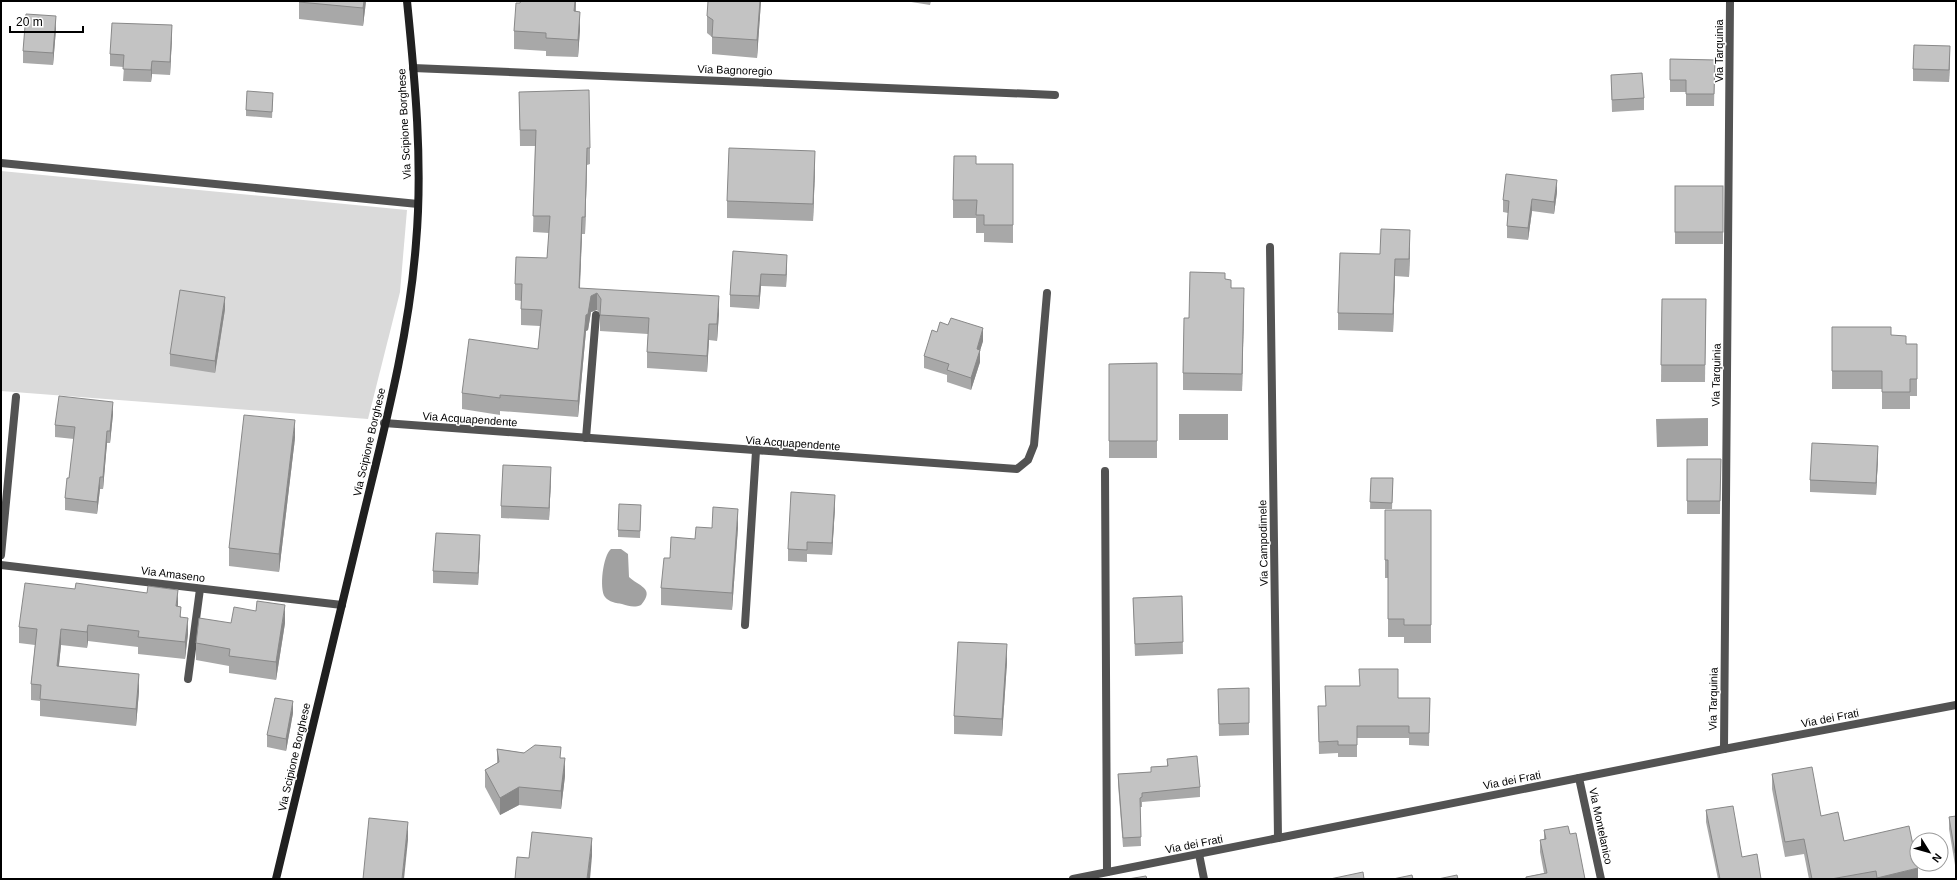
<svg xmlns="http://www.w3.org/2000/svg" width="1957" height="880" font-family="Arial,sans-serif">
  <rect width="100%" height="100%" fill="#fff"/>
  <!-- green -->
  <path fill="#dadada" d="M 1,171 L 407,210 L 400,292 L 368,419 L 1,391 Z"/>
  <!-- water -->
  <g fill="#a1a1a1">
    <path d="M 1228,414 L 1228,440 L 1179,440 L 1179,414 Z"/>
    <path d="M 1708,418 L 1708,446 L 1657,447 L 1656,419 Z"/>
    <path d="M 611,549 L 621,549 L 628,554 L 629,577 C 638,586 656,588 641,605 C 634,608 629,606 622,604 C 616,603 609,602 605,597 C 599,589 603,555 611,549 Z"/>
  </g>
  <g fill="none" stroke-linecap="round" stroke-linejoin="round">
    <!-- minor -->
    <g stroke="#535353" stroke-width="8">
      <path d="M 413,68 L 1055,95"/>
      <path d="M 1,163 L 418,204"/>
      <path d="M 1270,247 L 1278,838"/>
      <path d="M 384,423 L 1017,469 L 1028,460 L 1034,445 L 1047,293"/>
      <path d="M 586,438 L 596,315"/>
      <path d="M 1105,471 L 1107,872"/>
      <path d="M 1,555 L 16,397"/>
      <path d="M 1,565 L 342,605"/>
      <path d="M 745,625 L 756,451"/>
      <path d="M 188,679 L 200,589"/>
      <path d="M 1724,749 L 1730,1"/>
      <path d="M 1579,778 L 1601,879"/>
      <path d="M 1199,854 L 1204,879"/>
      <path d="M 1073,879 L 1724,749 L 1956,705"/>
    </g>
    <!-- secondary -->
    <path stroke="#202020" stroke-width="8" d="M 276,879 C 305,760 333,640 362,521 C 384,430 409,337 416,243 C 423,163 415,81 407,1"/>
  </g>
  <!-- wall -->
  <g fill="#a8a8a8">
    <path d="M 366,1 L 363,26 L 299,19 L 299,2 Z"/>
    <path d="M 521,1 L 576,1 L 576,11 L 580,29 L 578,57 L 546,56 L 546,51 L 514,49 L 514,31 Z"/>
    <path d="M 761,1 L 757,58 L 712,54 L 712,37 L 707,33 L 707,16 Z"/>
    <path d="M 905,1 L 931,1 L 930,5 Z"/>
    <path d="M 56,29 L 53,65 L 23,63 L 23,51 Z"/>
    <path d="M 172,37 L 170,75 L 152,74 L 151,82 L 123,81 L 124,67 L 110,66 L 110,54 Z"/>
    <path d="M 1950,58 L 1949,82 L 1913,81 L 1913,69 Z"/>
    <path d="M 1670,59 L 1715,60 L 1714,106 L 1686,106 L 1686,92 L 1670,92 Z"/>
    <path d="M 1611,75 L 1644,98 L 1644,110 L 1612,112 Z"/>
    <path d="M 519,92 L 590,148 L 590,164 L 587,165 L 585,234 L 582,234 L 580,288 L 719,313 L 717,341 L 709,340 L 707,372 L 647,368 L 647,352 L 648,334 L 600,331 L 600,314 L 597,310 L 591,312 L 588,330 L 586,331 L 578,417 L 500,411 L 500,415 L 462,409 L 462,393 L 538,349 L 540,326 L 521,325 L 521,301 L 515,300 L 515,284 L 547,258 L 549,233 L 533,232 L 535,146 L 520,146 Z"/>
    <path d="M 273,99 L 272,118 L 246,116 L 246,110 Z"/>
    <path d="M 976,164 L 1013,164 L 1013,243 L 984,242 L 984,233 L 976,233 L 976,218 L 953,218 L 953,200 Z"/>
    <path d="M 815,169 L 813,221 L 727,218 L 727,201 Z"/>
    <rect x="1675" y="186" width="48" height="58"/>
    <path d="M 1557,192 L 1554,214 L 1532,211 L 1528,240 L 1507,238 L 1507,226 L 1508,213 L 1503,212 L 1503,200 Z"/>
    <path d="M 1410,248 L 1409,277 L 1395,276 L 1393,332 L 1338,330 L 1338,313 L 1380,254 Z"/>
    <path d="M 733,251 L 787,267 L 786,287 L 761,286 L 759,309 L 730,307 L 730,295 Z"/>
    <path d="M 1225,279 L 1244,305 L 1242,391 L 1183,390 L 1183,373 L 1189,318 Z"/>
    <path d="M 1662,299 L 1706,299 L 1705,382 L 1661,382 Z"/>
    <path d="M 225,309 L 215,373 L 170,366 L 170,354 Z"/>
    <path d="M 1832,327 L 1891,335 L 1906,344 L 1917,344 L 1917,396 L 1910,396 L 1910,409 L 1882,409 L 1882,389 L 1832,389 Z"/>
    <path d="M 937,332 L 983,341 L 980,350 L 980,362 L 971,390 L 947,382 L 947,375 L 924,368 L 924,356 Z"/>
    <path d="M 1157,363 L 1157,458 L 1109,458 L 1109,364 Z"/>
    <path d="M 113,414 L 110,443 L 107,443 L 103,489 L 100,489 L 97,514 L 65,510 L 65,498 L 69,478 L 74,439 L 55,437 L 55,425 Z"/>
    <path d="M 295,438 L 279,572 L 229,566 L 229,548 Z"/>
    <path d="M 1878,458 L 1876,495 L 1810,492 L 1810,480 Z"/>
    <path d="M 1687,459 L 1721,459 L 1720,514 L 1687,514 Z"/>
    <path d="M 1371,478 L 1393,478 L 1392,509 L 1370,509 Z"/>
    <path d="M 551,479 L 549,520 L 501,518 L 501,506 Z"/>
    <path d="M 835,507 L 832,555 L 807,554 L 807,562 L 788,561 L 788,549 Z"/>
    <path d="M 1385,510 L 1431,510 L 1431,643 L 1404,643 L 1404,637 L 1388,637 L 1388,578 L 1385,578 Z"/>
    <path d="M 641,511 L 640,538 L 618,537 L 618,530 Z"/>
    <path d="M 738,527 L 732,610 L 661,605 L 661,588 L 670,558 L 695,539 L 712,528 Z"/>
    <path d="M 480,547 L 478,585 L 433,583 L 433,571 Z"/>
    <path d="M 75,589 L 178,606 L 181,617 L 188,634 L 185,659 L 138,654 L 138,647 L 88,641 L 87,648 L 61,645 L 59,666 L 139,691 L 136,726 L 40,716 L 40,701 L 31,700 L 31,684 L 35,645 L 19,643 L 19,627 Z"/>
    <path d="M 1182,596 L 1183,654 L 1135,656 L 1133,598 Z"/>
    <path d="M 231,623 L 285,623 L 276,680 L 229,673 L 229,666 L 196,660 L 196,643 Z"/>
    <path d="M 1007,662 L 1002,736 L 954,734 L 954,716 Z"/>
    <path d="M 1218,689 L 1249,723 L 1249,735 L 1219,736 Z"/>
    <path d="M 1398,698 L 1430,698 L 1429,746 L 1409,745 L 1409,738 L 1357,738 L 1357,757 L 1338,757 L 1338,753 L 1319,754 L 1318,706 L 1325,706 Z"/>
    <path d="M 293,713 L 286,751 L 267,747 L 267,735 Z"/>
    <path d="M 497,749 L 561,758 L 565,776 L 561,809 L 519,805 L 500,815 L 485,787 L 485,770 L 497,763 Z"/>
    <path d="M 1167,759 L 1200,787 L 1200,797 L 1142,802 L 1142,807 L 1140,807 L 1141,846 L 1123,847 L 1118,784 L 1118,774 L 1151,772 L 1151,767 L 1167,766 Z"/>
    <path d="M 1772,774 L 1821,816 L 1844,841 L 1918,879 L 1809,879 L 1804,854 L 1785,857 L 1772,789 Z"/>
    <path d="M 1706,810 L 1742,857 L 1761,879 L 1718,879 L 1706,822 Z"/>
    <path d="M 1956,816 L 1956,865 L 1955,865 L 1949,829 L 1949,817 Z"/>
    <path d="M 1544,830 L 1570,834 L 1585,879 L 1526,879 L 1526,877 L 1544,873 L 1540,852 L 1540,840 L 1544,840 Z"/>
  </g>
  <!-- shaded-wall -->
  <g fill="#888">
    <path d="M 364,1 L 366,1 L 363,26 L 363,8 Z"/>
    <path d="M 575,1 L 576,1 L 574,29 L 574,11 Z"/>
    <path d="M 760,1 L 761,1 L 757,58 L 757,40 Z"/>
    <path d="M 580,12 L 580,29 L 578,57 L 578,40 Z"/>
    <path d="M 56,16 L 56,29 L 53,65 L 53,53 Z"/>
    <path d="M 172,25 L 172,37 L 170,75 L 170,62 Z"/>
    <path d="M 1950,46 L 1950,58 L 1949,82 L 1949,70 Z"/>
    <path d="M 152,61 L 152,74 L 151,82 L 151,70 Z"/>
    <path d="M 587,148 L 587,165 L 585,234 L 585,217 Z"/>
    <path d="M 815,151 L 815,169 L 813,221 L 813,204 Z"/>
    <path d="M 1557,180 L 1557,192 L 1554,214 L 1554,202 Z"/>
    <path d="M 1532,199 L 1532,211 L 1528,240 L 1528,228 Z"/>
    <path d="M 582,217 L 582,234 L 579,304 L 579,288 Z"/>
    <path d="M 1410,230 L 1410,248 L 1409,277 L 1409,259 Z"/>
    <path d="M 787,255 L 787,267 L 786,287 L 786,275 Z"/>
    <path d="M 1395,259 L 1395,276 L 1393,332 L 1393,314 Z"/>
    <path d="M 761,274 L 761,286 L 759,309 L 759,296 Z"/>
    <path d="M 1244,288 L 1244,305 L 1242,391 L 1242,374 Z"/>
    <path d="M 597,293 L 597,310 L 591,312 L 588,330 L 586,331 L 578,417 L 578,401 L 586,315 L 591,296 Z"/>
    <path d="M 719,296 L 719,313 L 717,341 L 717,324 Z"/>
    <path d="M 225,297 L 225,309 L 215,373 L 215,361 Z"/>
    <path d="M 709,324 L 709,340 L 707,372 L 707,356 Z"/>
    <path d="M 983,328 L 983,341 L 977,361 L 977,349 Z"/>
    <path d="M 980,350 L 980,362 L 971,390 L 971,378 Z"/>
    <path d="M 113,402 L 113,414 L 110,443 L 110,431 Z"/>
    <path d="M 295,420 L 295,438 L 279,572 L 279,554 Z"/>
    <path d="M 107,431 L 107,443 L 103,489 L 103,477 Z"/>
    <path d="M 1878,446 L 1878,458 L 1876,495 L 1876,483 Z"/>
    <path d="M 551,467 L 551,479 L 549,520 L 549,508 Z"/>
    <path d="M 100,477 L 100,489 L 97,514 L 97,502 Z"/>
    <path d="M 835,495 L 835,507 L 832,555 L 832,543 Z"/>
    <path d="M 738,509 L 738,527 L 732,610 L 732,593 Z"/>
    <path d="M 480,535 L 480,547 L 478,585 L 478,573 Z"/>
    <path d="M 178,590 L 178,606 L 176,606 Z"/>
    <path d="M 285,605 L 285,623 L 276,680 L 276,662 Z"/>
    <path d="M 188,618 L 188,634 L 185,659 L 185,642 Z"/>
    <path d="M 88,625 L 88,641 L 87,648 L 87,632 Z"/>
    <path d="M 61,629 L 61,645 L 57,682 L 57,666 Z"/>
    <path d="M 1007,644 L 1007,662 L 1002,736 L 1002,719 Z"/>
    <path d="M 139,674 L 139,691 L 136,726 L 136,709 Z"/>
    <path d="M 293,701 L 293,713 L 286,751 L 286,739 Z"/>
    <path d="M 565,758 L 565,776 L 561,809 L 561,791 Z"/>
    <path d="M 519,787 L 519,805 L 500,815 L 500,798 Z"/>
    <path d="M 408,822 L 408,840 L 404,879 L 402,879 Z"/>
    <path d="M 592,838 L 592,856 L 590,879 L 587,879 Z"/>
    <path d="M 1918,868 L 1918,879 L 1877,879 L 1877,878 Z"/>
  </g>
  <!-- building -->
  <g fill="#c3c3c3" stroke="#888">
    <path d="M 299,1 L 364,1 L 363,8 L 299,2 Z"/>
    <path d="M 521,1 L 575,1 L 574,11 L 580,12 L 578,40 L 546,38 L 546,33 L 514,31 L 516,3 L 520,3 Z"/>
    <path d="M 708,1 L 760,1 L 757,40 L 712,37 L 713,20 L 707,16 Z"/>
    <path d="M 26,14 L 56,16 L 53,53 L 23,51 Z"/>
    <path d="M 112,23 L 172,25 L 170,62 L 152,61 L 151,70 L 123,69 L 124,55 L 110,54 Z"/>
    <path d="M 1914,45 L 1950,46 L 1949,70 L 1913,69 Z"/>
    <path d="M 1670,59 L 1715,60 L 1714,94 L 1686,94 L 1686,80 L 1670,80 Z"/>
    <path d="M 1642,73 L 1644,98 L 1612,100 L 1611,75 Z"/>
    <path d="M 589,90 L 590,148 L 587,148 L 585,217 L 582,217 L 579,288 L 719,296 L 717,324 L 709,324 L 707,356 L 647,352 L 649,318 L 600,315 L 601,299 L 597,293 L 591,296 L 588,314 L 586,315 L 578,401 L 500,395 L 500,398 L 462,393 L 469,339 L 538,349 L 542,310 L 521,309 L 522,284 L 515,284 L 516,257 L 547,258 L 550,216 L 533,216 L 536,130 L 520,130 L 519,92 Z"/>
    <path d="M 247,91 L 273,93 L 272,112 L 246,110 Z"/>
    <path d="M 729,148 L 815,151 L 813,204 L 727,201 Z"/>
    <path d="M 954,156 L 976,156 L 976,164 L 1013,164 L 1013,225 L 984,225 L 984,215 L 976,215 L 977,200 L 953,200 Z"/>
    <path d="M 1506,174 L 1557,180 L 1554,202 L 1532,199 L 1528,228 L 1507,226 L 1509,201 L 1503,200 Z"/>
    <rect x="1675" y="186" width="48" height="46"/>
    <path d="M 1381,229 L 1410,230 L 1409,259 L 1395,259 L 1393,314 L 1338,313 L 1340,253 L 1380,254 Z"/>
    <path d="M 733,251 L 787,255 L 786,275 L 761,274 L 759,296 L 730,295 Z"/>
    <path d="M 1190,272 L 1225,273 L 1225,279 L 1231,280 L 1231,288 L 1244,288 L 1242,374 L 1183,373 L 1184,318 L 1189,318 Z"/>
    <path d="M 180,290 L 225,297 L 215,361 L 170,354 Z"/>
    <path d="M 1662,299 L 1706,299 L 1705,365 L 1661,365 Z"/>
    <path d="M 951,318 L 983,328 L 977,349 L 980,350 L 971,378 L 947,370 L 949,364 L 924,356 L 932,330 L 937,332 L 940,322 L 948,325 Z"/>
    <path d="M 1832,327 L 1891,327 L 1891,335 L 1906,336 L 1906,344 L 1917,344 L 1917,379 L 1910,379 L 1910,392 L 1882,392 L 1882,371 L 1832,371 Z"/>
    <path d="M 1157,363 L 1157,441 L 1109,441 L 1109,364 Z"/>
    <path d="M 59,396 L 113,402 L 110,431 L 107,431 L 103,477 L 100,477 L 97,502 L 65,498 L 67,478 L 69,478 L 75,427 L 55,425 Z"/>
    <path d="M 244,415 L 295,420 L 279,554 L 229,548 Z"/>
    <path d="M 1812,443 L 1878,446 L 1876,483 L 1810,480 Z"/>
    <path d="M 1687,459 L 1721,459 L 1720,501 L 1687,501 Z"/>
    <path d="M 503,465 L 551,467 L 549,508 L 501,506 Z"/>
    <path d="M 1371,478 L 1393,478 L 1392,503 L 1370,502 Z"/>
    <path d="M 791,492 L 835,495 L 832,543 L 807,542 L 807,550 L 788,549 Z"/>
    <path d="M 619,504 L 641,505 L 640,531 L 618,530 Z"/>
    <path d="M 713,507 L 738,509 L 732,593 L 661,588 L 664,558 L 670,558 L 671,537 L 695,539 L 696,527 L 712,528 Z"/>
    <path d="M 1385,510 L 1431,510 L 1431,625 L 1404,625 L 1404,619 L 1388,619 L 1388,560 L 1385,560 Z"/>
    <path d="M 436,533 L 480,535 L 478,573 L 433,571 Z"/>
    <path d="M 25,583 L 75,589 L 76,583 L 147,593 L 148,586 L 178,590 L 176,606 L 181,607 L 180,617 L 188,618 L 185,642 L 138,637 L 139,631 L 88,625 L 87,632 L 61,629 L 57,666 L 139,674 L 136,709 L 40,699 L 41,685 L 31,684 L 37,629 L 19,627 Z"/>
    <path d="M 1182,596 L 1183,642 L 1135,644 L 1133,598 Z"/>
    <path d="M 257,601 L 285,605 L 276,662 L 229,656 L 230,649 L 196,643 L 199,618 L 231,623 L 234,607 L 256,611 Z"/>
    <path d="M 958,642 L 1007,644 L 1002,719 L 954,716 Z"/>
    <path d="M 1359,669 L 1398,669 L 1398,698 L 1430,698 L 1429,733 L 1409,733 L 1409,726 L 1357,726 L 1357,745 L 1338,745 L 1338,741 L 1319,742 L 1318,706 L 1326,706 L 1325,686 L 1360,686 Z"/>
    <path d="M 1249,688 L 1249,723 L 1219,724 L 1218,689 Z"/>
    <path d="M 275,698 L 293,701 L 286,739 L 267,735 Z"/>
    <path d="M 535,745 L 561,747 L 560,758 L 565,758 L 561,791 L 519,787 L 500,798 L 485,770 L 499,762 L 497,749 L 524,753 Z"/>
    <path d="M 1197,756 L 1200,787 L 1142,793 L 1142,797 L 1140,798 L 1141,837 L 1123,838 L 1118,774 L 1151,772 L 1151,767 L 1168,766 L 1167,759 Z"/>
    <path d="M 1812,767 L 1821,816 L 1838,812 L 1844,841 L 1909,826 L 1917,864 L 1918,864 L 1918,868 L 1877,878 L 1876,871 L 1831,879 L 1812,879 L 1804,839 L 1785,842 L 1772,774 Z"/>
    <path d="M 1733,806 L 1742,857 L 1757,854 L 1761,879 L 1720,879 L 1706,810 Z"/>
    <path d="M 1956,816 L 1956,853 L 1955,853 L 1949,817 Z"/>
    <path d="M 369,818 L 408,822 L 402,879 L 363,879 Z"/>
    <path d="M 1568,826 L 1570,834 L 1576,833 L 1585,879 L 1526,879 L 1526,877 L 1547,873 L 1540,840 L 1546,839 L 1544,830 Z"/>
    <path d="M 532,832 L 592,838 L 587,879 L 515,879 L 517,857 L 529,858 Z"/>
    <path d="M 1363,872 L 1364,879 L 1330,879 Z"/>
    <path d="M 1412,875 L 1413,879 L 1393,879 Z"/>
    <path d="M 1457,875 L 1458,879 L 1438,879 Z"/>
    <path d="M 1146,876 L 1147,879 L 1128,879 Z"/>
  </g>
  <g text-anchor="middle" stroke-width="3" stroke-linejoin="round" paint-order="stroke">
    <!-- street labels -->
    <g font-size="11" fill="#000" stroke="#fff">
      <text transform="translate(1719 51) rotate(-90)" y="4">Via Tarquinia</text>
      <text transform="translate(735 70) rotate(2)" y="4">Via Bagnoregio</text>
      <text transform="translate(404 124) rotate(-93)" y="4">Via Scipione Borghese</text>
      <text transform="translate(1716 375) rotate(-89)" y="4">Via Tarquinia</text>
      <text transform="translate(470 419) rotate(4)" y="4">Via Acquapendente</text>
      <text transform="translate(369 442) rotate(-77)" y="4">Via Scipione Borghese</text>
      <text transform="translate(793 443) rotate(4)" y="4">Via Acquapendente</text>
      <text transform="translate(1263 543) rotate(-91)" y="4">Via Campodimele</text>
      <text transform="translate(173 574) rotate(7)" y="4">Via Amaseno</text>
      <text transform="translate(1713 699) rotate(-89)" y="4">Via Tarquinia</text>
      <text transform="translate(1830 718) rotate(-11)" y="4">Via dei Frati</text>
      <text transform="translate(294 757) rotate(-77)" y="4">Via Scipione Borghese</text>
      <text transform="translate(1512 780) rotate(-11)" y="4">Via dei Frati</text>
      <text transform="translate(1601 826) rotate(78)" y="4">Via Montelanico</text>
      <text transform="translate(1194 844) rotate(-11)" y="4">Via dei Frati</text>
    </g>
  </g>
  <!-- border -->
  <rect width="1957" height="880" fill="none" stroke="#000000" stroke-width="4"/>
  <!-- north arrow -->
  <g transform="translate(1929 852) rotate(127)"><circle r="19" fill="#ffffff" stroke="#999999"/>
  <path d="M0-3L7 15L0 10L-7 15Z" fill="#000000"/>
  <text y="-6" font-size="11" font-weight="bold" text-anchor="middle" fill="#000000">N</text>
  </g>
  <!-- scale -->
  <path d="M10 26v6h73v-6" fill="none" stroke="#000000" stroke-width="2"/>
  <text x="16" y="26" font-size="12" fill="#000000" stroke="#ffffff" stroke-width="3" paint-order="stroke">20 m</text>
</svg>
